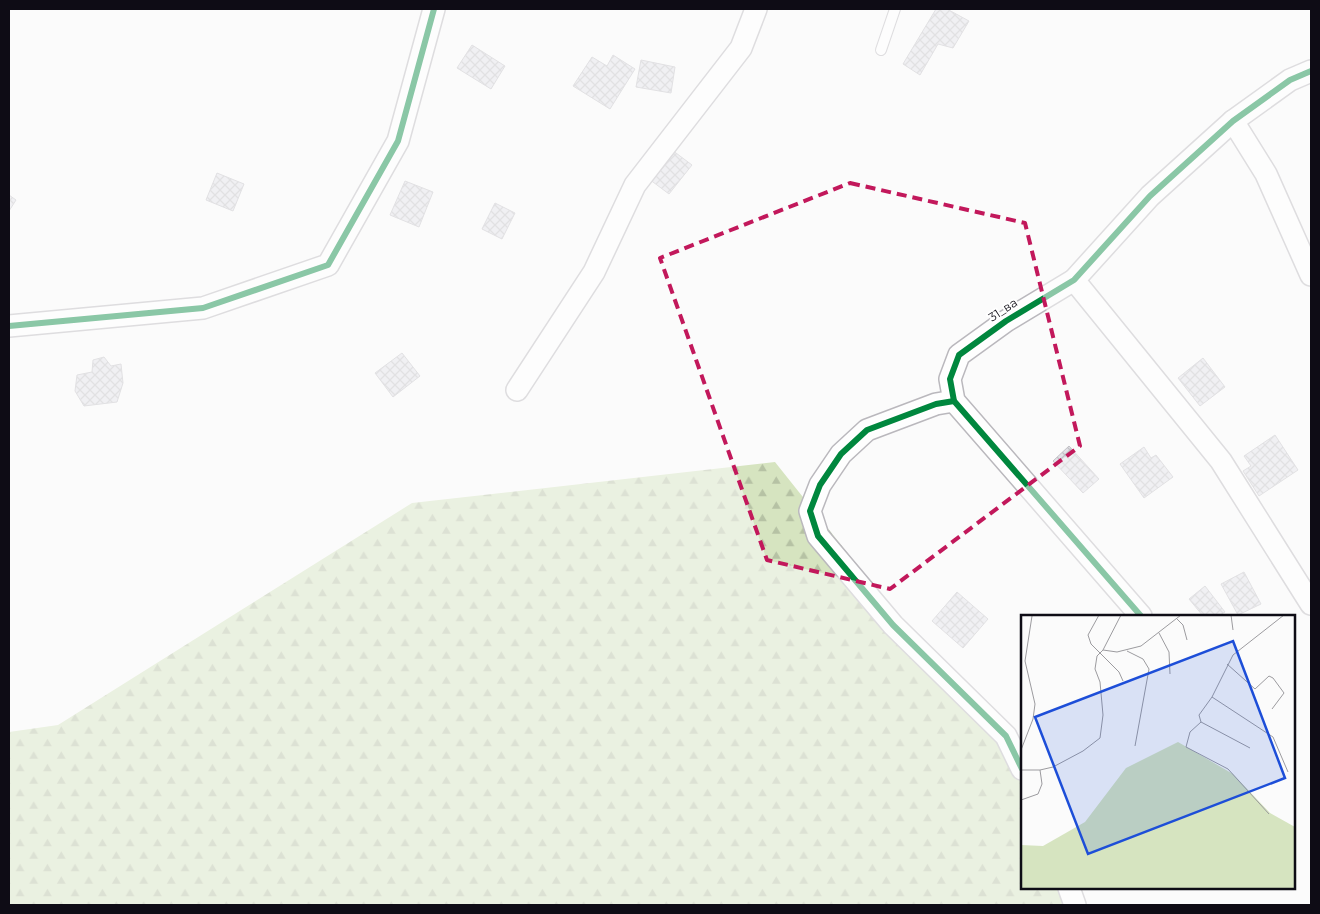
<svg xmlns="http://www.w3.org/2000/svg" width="1320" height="914" font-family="Montserrat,sans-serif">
  <defs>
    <pattern id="forest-firs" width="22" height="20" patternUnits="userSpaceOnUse" patternTransform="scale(1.25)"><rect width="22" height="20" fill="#d6e4c0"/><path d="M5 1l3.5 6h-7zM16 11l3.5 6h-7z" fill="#b6c2a4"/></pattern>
    <pattern id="building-cross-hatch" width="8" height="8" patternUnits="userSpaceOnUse" patternTransform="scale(1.25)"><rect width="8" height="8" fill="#e3e2e8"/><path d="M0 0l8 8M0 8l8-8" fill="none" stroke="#c2c1c6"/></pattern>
  </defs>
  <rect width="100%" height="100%" fill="#fbfbfb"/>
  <!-- forest -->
  <path fill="url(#forest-firs)" d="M 775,462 L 1022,772 L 1022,888 L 1071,888 L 1078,905 L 9,905 L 9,732 L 58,725 L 412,503 Z"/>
  <!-- building -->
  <g fill="url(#building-cross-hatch)" stroke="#c2c1c6">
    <path d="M 936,9 L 947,9 L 969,21 L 953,48 L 938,44 L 920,75 L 903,64 Z"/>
    <path d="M 472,45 L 505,66 L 491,89 L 457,68 Z"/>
    <path d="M 613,55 L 635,69 L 610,109 L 573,86 L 592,57 L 607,66 Z"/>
    <path d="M 641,60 L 675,67 L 671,93 L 636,87 Z"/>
    <path d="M 672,150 L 692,165 L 669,194 L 649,179 Z"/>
    <path d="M 217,173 L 244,184 L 233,211 L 206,200 Z"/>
    <path d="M 405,181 L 433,192 L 419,227 L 390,215 Z"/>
    <path d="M 9,195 L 16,200 L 9,211 Z"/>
    <path d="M 495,203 L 515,213 L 502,239 L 482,229 Z"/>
    <path d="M 402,353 L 420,376 L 393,397 L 375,373 Z"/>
    <path d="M 104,357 L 111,366 L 121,364 L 123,383 L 117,402 L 84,406 L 75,391 L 77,375 L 92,372 L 93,360 Z"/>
    <path d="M 1203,358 L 1225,387 L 1200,406 L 1178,378 Z"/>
    <path d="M 1275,435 L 1298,470 L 1259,496 L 1243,471 L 1251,466 L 1244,456 Z"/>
    <path d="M 1069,446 L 1099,479 L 1083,493 L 1053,461 Z"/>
    <path d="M 1144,447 L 1151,458 L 1156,455 L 1173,477 L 1144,498 L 1120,464 Z"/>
    <path d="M 1244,572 L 1261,604 L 1238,615 L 1221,584 Z"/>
    <path d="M 1205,586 L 1225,612 L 1218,616 L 1203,616 L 1189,599 Z"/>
    <path d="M 957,592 L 988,619 L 963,648 L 932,621 Z"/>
  </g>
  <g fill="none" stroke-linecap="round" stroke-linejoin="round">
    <defs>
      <path id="service" d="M 881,50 L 895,9"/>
      <g id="minor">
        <path d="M 1233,121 L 1266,174 L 1311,275"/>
        <path d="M 1074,280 L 1221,461 L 1311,604"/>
        <path d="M 9,326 L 203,308 L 328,265 L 398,141 L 434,9"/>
        <path d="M 517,390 L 594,272 L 635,185 L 741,48 L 756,9"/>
        <path d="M 954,401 L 936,404 L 867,430 L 841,454 L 820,485 L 810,511 L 818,536 L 893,625 L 1006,736 L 1022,769"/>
        <path d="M 1141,616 L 954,401 L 950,379 L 959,355 L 1006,321 L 1074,280 L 1150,196 L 1233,121 L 1290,80 L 1311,71"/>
        <path d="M 1069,888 L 1075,905"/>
      </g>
    </defs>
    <!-- service casing -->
    <use href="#service" stroke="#bab8bd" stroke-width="12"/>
    <!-- minor casing -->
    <use href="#minor" stroke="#bab8bd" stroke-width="24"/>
    <!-- service -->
    <use href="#service" stroke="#fefefe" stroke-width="10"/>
    <!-- minor -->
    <use href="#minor" stroke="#fefefe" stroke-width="21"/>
    <defs>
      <g id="cycleway">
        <path d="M 9,326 L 203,308 L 328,265 L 398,141 L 434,9"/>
        <path d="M 954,401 L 936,404 L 867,430 L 841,454 L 820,485 L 810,511 L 818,536 L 893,625 L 1006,736 L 1022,769"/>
        <path d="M 1141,616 L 954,401 L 950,379 L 959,355 L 1006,321 L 1074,280 L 1150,196 L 1233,121 L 1290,80 L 1311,71"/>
      </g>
    </defs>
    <!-- cycleway casing -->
    <use href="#cycleway" stroke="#fff" stroke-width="9"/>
    <!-- cycleway -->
    <use href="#cycleway" stroke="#00873e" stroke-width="6"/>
  </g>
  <!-- marked area -->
  <path d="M0 0H1320V914H0ZM 850,183 L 1025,223 L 1080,446 L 890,589 L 767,560 L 660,258 Z" fill="#fbfbfb" fill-opacity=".55" fill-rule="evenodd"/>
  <path fill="none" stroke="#c2185b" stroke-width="4" stroke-dasharray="10 6" stroke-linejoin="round" d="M 850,183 L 1025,223 L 1080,446 L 890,589 L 767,560 L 660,258 Z"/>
  <g text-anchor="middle" stroke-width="4" stroke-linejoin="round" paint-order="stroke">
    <!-- street labels -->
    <g font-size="12" fill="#0e0c15" stroke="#fff">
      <text transform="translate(1003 310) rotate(-33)" y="4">31_ва</text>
    </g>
  </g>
  <!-- overview -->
  <g transform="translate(1021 615)">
    <rect width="274" height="274" fill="#fbfbfb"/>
    <path d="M 157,127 L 212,159 L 249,198 L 274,212 L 274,273 L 0,273 L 0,230 L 22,231 L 64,207 L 105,153 Z" fill="#d6e4c0"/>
    <path fill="none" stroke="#9c9b9f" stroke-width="1" d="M 78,0 L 67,20 L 70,29 L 98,57 L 102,66M 210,0 L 212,15M 156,4 L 162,10 L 166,25M 138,18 L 148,37 L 149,59M 82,35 L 100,0M 106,36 L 122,44 L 128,54 L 114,131M 206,49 L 234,74 L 248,61 L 252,63 L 263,78 L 251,94M 191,82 L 252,122 L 267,157M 180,107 L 169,117 L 165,132 L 207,154 L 248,199M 229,133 L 180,107 L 178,100 L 191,82 L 212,40 L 263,0M 0,135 L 12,104 L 14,89 L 4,46 L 11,1M 0,155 L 19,155 L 32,152 L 62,136 L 79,123 L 82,100 L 79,67 L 74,54 L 76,41 L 82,35 L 96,37 L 120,31 L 160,0M 0,185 L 17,179 L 21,169 L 19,155"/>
    <path fill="#1d4ed8" fill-opacity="0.15" stroke="#1d4ed8" stroke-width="2.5" d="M 212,26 L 264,163 L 67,239 L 14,102 Z"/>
    <rect width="274" height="274" fill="none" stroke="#0e0c15" stroke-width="2.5"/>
  </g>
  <!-- border -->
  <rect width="1320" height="914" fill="none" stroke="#0e0c15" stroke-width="20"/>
</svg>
